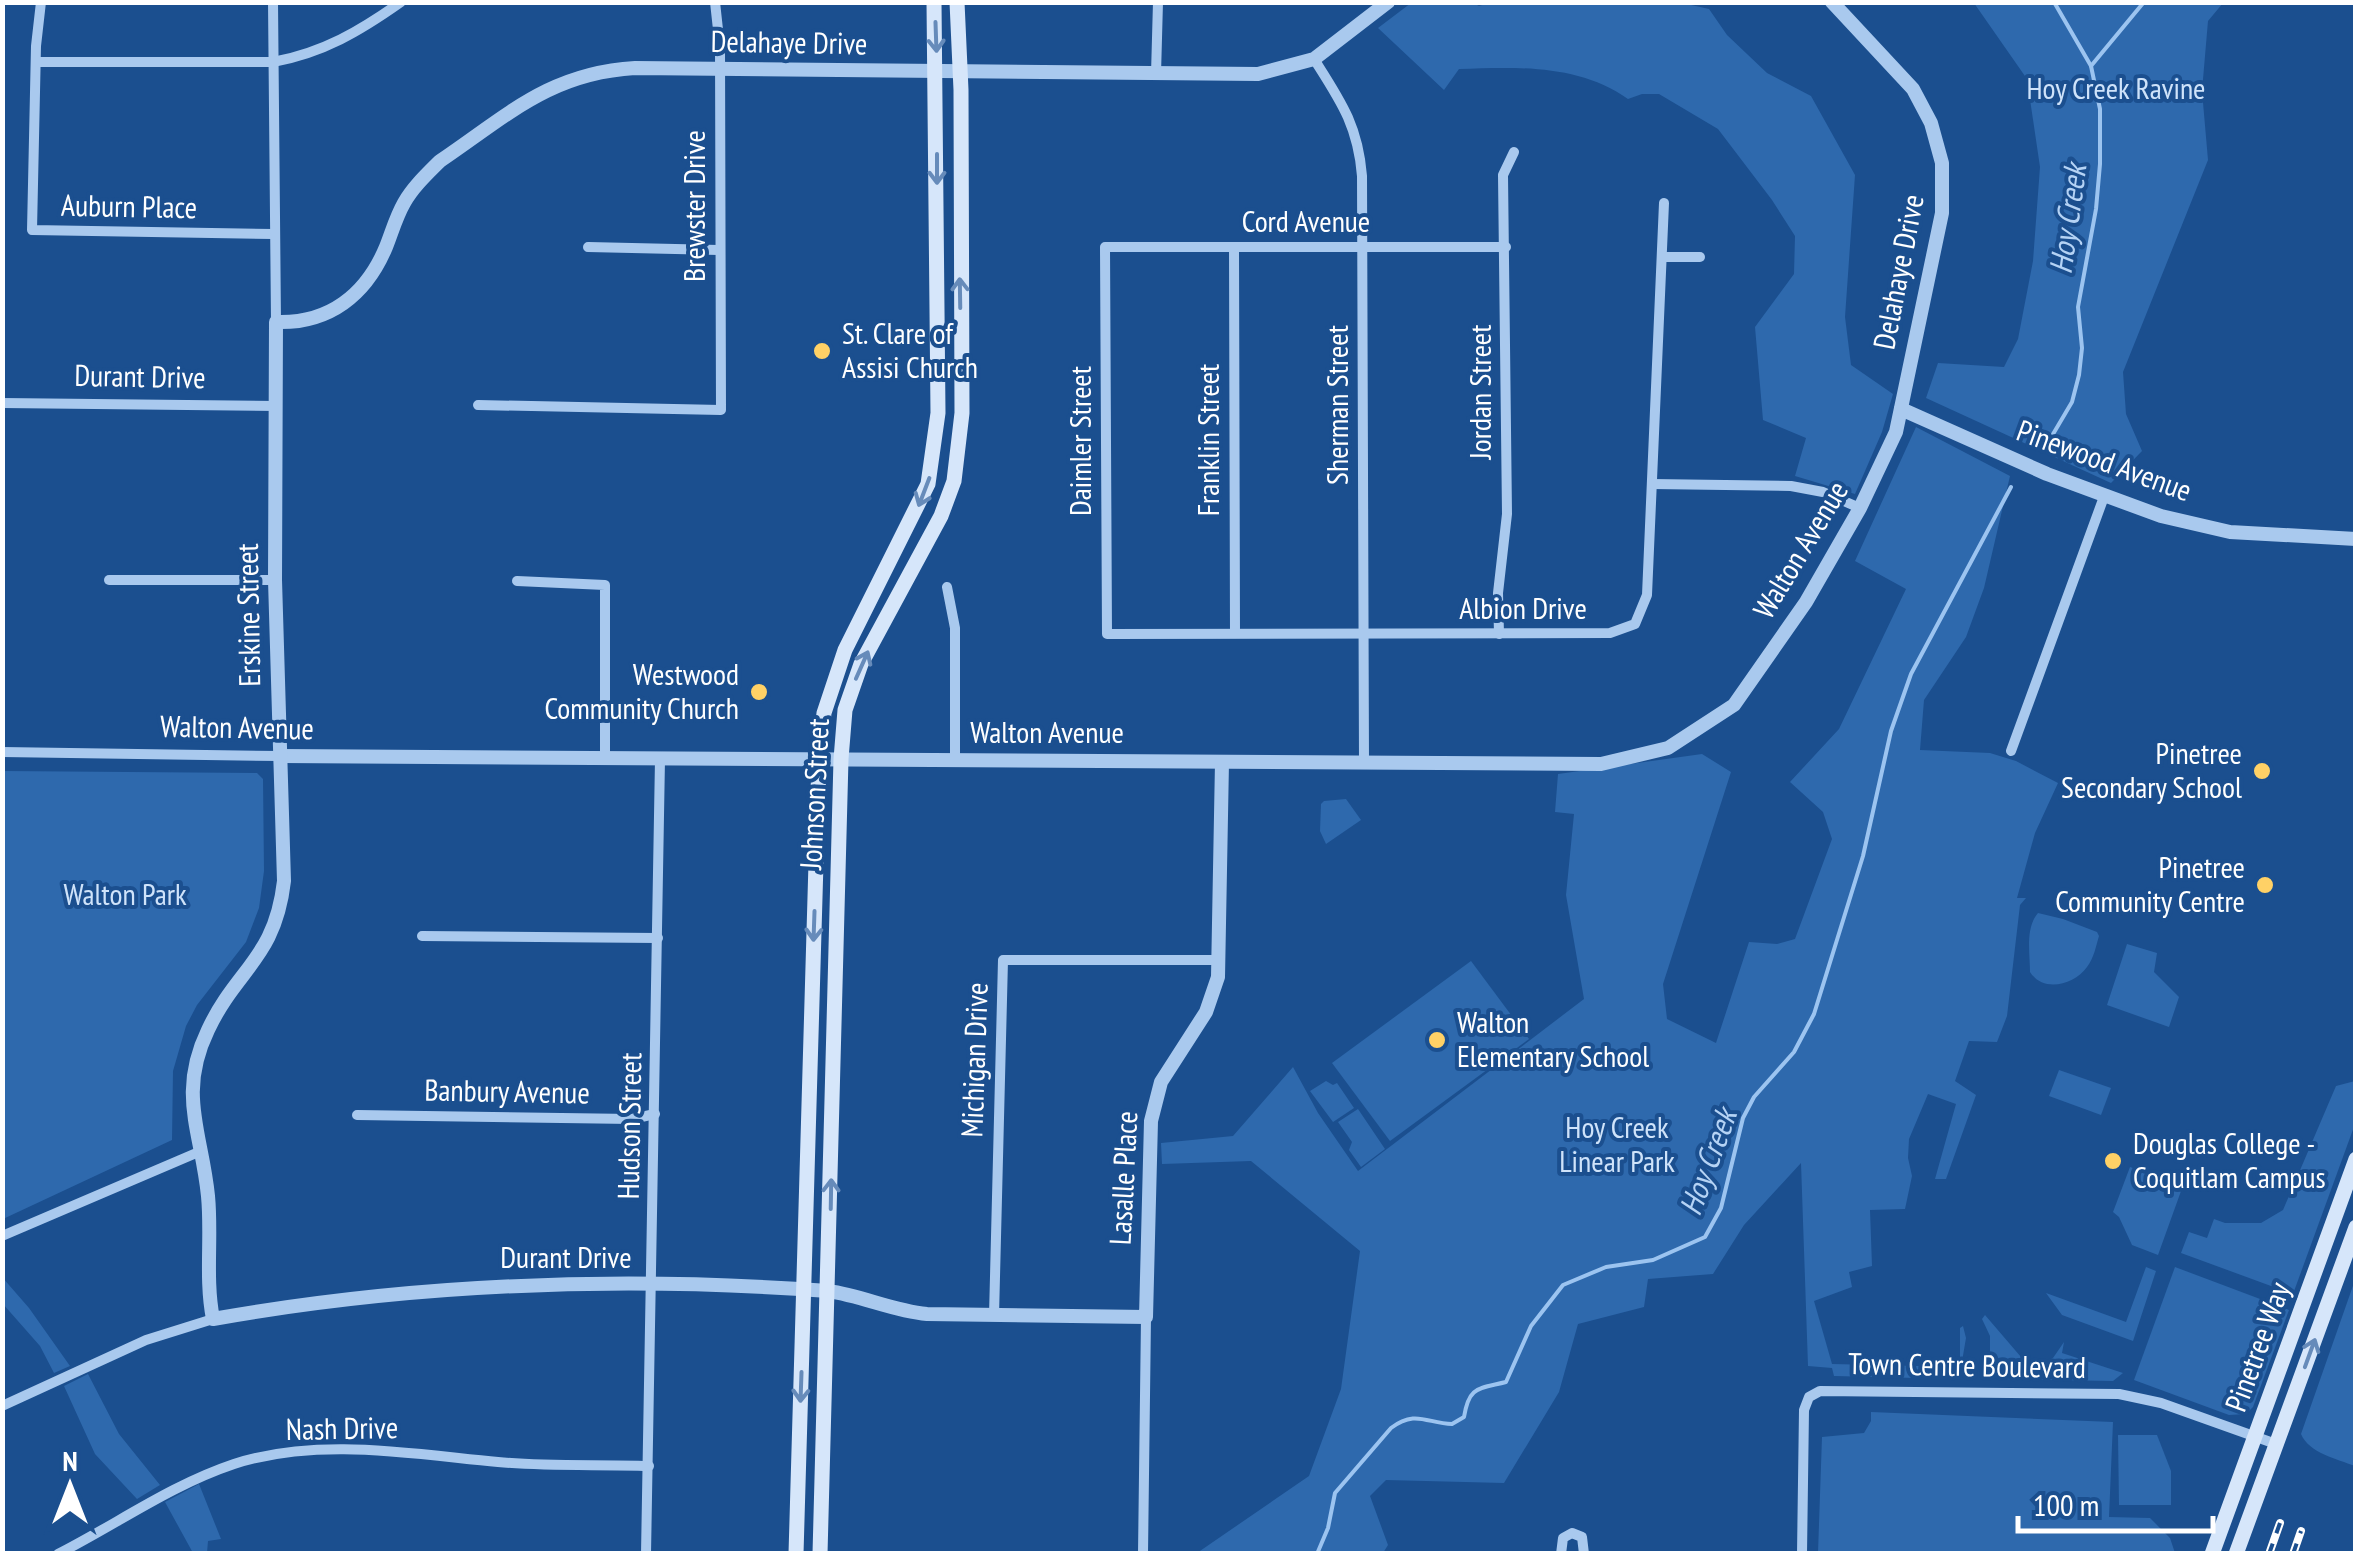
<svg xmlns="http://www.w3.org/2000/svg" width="2358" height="1556" font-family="'PT Sans Narrow',sans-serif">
  <rect width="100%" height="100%" fill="#1b4f8f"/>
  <!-- green -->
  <g fill="#2e69ad">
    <path d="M 1473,3 L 1479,6 L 1492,2 L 1678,2 L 1709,9 L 1727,35 L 1767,73 L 1811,96 L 1855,175 L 1845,317 L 1851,365 L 1893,394 L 1882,432 L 1855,494 L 1795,476 L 1806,438 L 1763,420 L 1755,327 L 1794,274 L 1795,236 L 1772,200 L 1718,129 L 1659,94 L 1642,94 L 1628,99 C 1578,64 1517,67 1459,69 L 1444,90 L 1378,28 L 1411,3 Z"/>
    <path d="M 1974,3 L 2223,3 L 2208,21 L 2202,91 L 2208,160 L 2123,372 L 2126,414 L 2142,451 L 2111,483 L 1926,398 L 1938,363 L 2004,367 L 2018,339 L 2033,261 L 2040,167 L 2027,79 Z"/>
    <path d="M 1916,427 L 2010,476 L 1984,588 L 1966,637 L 1924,700 L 1920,750 L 1990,753 L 2016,761 L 2058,783 L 2035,833 L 2017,898 L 2026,898 L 2020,905 L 2007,1016 L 1997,1042 L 1969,1041 L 1955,1081 L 1976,1095 L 1946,1179 L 1935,1179 L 1956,1104 L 1928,1094 L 1909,1139 L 1908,1158 L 1912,1176 L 1905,1209 L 1870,1210 L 1872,1266 L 1849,1272 L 1852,1287 L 1814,1301 L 1832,1364 L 1960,1367 L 1960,1328 L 1963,1326 L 1966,1338 L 1959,1379 L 1834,1376 L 1832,1368 L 1808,1366 L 1801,1163 L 1744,1225 L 1713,1274 L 1648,1279 L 1644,1307 L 1578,1324 L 1559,1392 L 1504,1483 L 1386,1480 L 1370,1496 L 1388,1545 L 1383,1553 L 1197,1553 L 1309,1476 L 1341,1389 L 1360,1251 L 1251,1161 L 1162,1164 L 1161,1143 L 1233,1136 L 1293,1067 L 1318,1113 L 1358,1171 L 1584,999 L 1566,895 L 1574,814 L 1555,812 L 1558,774 L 1702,754 L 1731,772 L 1663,984 L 1667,1019 L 1716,1043 L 1749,942 L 1777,944 L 1795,939 L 1832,839 L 1823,812 L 1790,782 L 1839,729 L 1906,589 L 1855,561 Z"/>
    <path d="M 2,771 L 257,773 L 263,779 L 264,871 L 259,908 L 246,942 L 197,1005 L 186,1026 L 173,1071 L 172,1140 L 3,1219 Z"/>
    <path d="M 1346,799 L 1361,820 L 1326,844 L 1320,831 L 1321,804 L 1324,801 Z"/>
    <path d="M 2038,913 L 2063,919 L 2097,932 L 2099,936 C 2096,946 2094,958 2087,967 C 2074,985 2043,993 2030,972 C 2030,953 2025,928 2038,913 Z"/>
    <path d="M 2127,944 L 2157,953 L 2154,972 L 2179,997 L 2169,1027 L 2107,1005 Z"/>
    <path d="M 1471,961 L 1529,1039 L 1390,1141 L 1332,1063 Z"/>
    <path d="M 2059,1070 L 2111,1088 L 2101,1115 L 2049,1096 Z"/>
    <path d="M 1326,1081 L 1333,1085 L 1337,1083 L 1354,1108 L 1333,1122 L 1310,1091 Z"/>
    <path d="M 2355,1081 L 2355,1124 L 2293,1294 L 2181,1253 L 2189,1232 L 2207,1238 L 2214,1219 L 2225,1223 L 2261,1223 L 2283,1210 L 2336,1086 Z"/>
    <path d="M 1358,1109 L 1385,1149 L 1361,1167 L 1349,1150 L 1352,1142 L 1338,1122 Z"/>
    <path d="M 2130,1167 L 2161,1178 L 2164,1172 L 2185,1180 L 2158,1255 L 2132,1245 L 2119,1217 L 2113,1212 Z"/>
    <path d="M 2146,1267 L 2156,1271 L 2133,1341 L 2062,1315 L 2046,1293 L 2126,1322 Z"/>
    <path d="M 2175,1267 L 2289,1310 L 2253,1407 L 2246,1414 L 2229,1415 L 2134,1380 Z"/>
    <path d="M 2,1277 L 29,1308 L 70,1366 L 54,1373 L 40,1346 L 3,1304 Z"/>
    <path d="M 2355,1280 L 2355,1466 C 2337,1459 2309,1453 2301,1434 Z"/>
    <path d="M 1985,1315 L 2027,1364 L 2034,1358 L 2045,1362 L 2053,1358 L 2064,1342 L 2062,1353 L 2123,1373 L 2113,1381 L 1998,1379 L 1990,1373 L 1990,1336 L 1982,1319 Z"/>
    <path d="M 88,1374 L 119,1434 L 160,1485 L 137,1499 L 95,1454 L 64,1386 Z"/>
    <path d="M 1871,1412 L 2113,1422 L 2109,1517 L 2150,1518 L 2170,1538 L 2175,1553 L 1818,1553 L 1822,1437 L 1864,1433 L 1871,1421 Z"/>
    <path d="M 2118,1435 L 2157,1435 L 2171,1471 L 2171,1505 L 2119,1505 Z"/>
    <path d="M 199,1484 L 221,1539 L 208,1541 L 207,1553 L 193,1553 L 165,1502 Z"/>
  </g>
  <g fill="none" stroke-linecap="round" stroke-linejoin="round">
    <!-- stream -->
    <g stroke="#9cc4f0" stroke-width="4">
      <path d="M 2091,66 L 2144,2"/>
      <path d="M 2046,446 L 2072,402 L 2079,375 L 2082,348 L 2078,307 L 2096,209 L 2100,164 L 2100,109 L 2091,66 L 2054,2"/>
      <path d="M 1317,1554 L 1328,1528 L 1335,1493 L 1391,1428 C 1416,1409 1428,1424 1452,1424 L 1464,1417 C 1469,1386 1478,1389 1506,1382 L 1531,1326 L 1563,1285 L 1606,1267 L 1653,1260 L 1705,1237 L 1721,1208 L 1743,1118 L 1754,1097 L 1794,1052 L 1814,1014 L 1863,856 L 1891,731 L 1911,674 L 2011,487"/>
    </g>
    <!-- minor -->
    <g stroke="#a9c9ee" stroke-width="10">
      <path d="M 41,2 L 36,46 L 32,230 L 273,234"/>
      <path d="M 273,2 L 276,322"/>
      <path d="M 1314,59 C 1340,100 1358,125 1362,176 L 1364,762"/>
      <path d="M 36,62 L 273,62 C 323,53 360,31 401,2"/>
      <path d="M 1156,74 L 1158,2"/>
      <path d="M 588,247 L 719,250"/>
      <path d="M 1234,247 L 1235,632"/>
      <path d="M 1506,247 L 1105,247 L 1107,634 L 1610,633 L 1635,624 L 1647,595 L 1664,203"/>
      <path d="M 1662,257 L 1700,257"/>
      <path d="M 2,403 L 277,406"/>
      <path d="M 478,405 L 721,410 L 720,48 L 715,2"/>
      <path d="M 1652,484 L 1791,486 L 1823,492 L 1860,508"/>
      <path d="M 109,580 L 275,580"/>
      <path d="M 517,581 L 605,585 L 605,758"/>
      <path d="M 947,587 L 955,628 L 955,760"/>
      <path d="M 1499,634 L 1498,593 L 1507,514 L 1503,175 L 1514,152"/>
      <path d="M 2011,751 L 2105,494"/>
      <path d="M 2,752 L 280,756"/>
      <path d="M 422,936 L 658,938"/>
      <path d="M 357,1115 L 632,1119 L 655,1114"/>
      <path d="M 2,1236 L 201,1151"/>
      <path d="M 994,1316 L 1003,960 L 1218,960"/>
      <path d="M 2,1406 L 146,1340 L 213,1319"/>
      <path d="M 58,1554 C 117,1524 171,1485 234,1464 C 318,1437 412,1454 498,1462 C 548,1467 599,1464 649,1466"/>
      <path d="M 646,1554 L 660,759"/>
      <path d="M 1143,1554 L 1146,1317"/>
      <path d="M 1561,1554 L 1563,1538 L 1572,1533 L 1582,1537 L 1584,1554"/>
      <path d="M 1802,1554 L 1804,1410 L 1809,1397 L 1820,1391 L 2119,1394 L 2161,1403 L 2276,1444"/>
    </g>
    <!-- tertiary -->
    <g stroke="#a9c9ee" stroke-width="14">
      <path d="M 1901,409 L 2047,474 L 2161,516 L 2230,532 L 2356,539"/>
      <path d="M 280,756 L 1601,764 L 1668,748 L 1734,705 L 1806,602 L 1860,508 L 1896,432 L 1942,213 L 1942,163 L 1931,123 L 1913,89 L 1832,2"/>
      <path d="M 1222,762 L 1218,977 L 1206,1012 L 1161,1082 L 1151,1121 L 1146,1317 L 927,1314 C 893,1311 863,1296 828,1291 C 623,1276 417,1283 213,1319 C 205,1278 212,1237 208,1196 C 202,1133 177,1094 208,1030 C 237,968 275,959 284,881 L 275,580 L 276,322 C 329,324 366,295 386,247 C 392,232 396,217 404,203 C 413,187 427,174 440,161 C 508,115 550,73 635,68 L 1258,74 L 1314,59 L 1388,2"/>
    </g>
    <!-- secondary -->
    <g stroke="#d6e6fa" stroke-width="15">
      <path d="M 796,1554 L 819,759 L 824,713 L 845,650 L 928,484 L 938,413 L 934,2"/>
      <path d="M 820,1554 L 841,759 L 845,710 L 861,664 L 941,516 L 954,481 L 962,413 L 961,90 L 957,2"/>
      <path d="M 2212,1554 L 2356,1159"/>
      <path d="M 2236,1554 L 2356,1227"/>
    </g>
    <defs>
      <g id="rail">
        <path d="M 2269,1554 L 2280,1523"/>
        <path d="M 2293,1554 L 2301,1531"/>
      </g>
    </defs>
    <!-- rail casing -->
    <use href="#rail" stroke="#fff" stroke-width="8"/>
    <!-- rail -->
    <use href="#rail" stroke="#1b4f8f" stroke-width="4" stroke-dasharray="11" stroke-linecap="butt"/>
  </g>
  <!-- one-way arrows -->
  <defs><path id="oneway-shaft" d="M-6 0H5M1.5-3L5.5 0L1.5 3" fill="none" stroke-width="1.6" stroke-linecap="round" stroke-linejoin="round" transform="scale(2.5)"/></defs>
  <g stroke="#668bba">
    <use href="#oneway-shaft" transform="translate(936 37) rotate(88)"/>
    <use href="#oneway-shaft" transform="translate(937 169) rotate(90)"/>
    <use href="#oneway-shaft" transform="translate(960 293) rotate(-91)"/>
    <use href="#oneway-shaft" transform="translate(924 492) rotate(111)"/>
    <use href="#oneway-shaft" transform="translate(862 665) rotate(-66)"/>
    <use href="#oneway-shaft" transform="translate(814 926) rotate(92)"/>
    <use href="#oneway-shaft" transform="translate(831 1194) rotate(-89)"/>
    <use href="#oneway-shaft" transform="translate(2310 1353) rotate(-70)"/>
    <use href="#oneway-shaft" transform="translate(801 1387) rotate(92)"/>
  </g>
  <!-- markers -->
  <g fill="#ffd166" stroke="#1b4f8f" stroke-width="4">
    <circle cx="822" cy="351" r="10"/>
    <circle cx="759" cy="692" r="10"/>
    <circle cx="2262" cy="771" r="10"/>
    <circle cx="2265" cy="885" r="10"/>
    <circle cx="1437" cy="1040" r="10"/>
    <circle cx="2113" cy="1161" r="10"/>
  </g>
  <g text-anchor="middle" stroke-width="8" stroke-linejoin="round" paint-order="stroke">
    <!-- street labels -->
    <g font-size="30" fill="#fff" stroke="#1b4f8f">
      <text transform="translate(789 43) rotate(1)" y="10">Delahaye Drive</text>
      <text transform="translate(695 206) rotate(-90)" y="10">Brewster Drive</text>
      <text transform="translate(129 207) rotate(1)" y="10">Auburn Place</text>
      <text x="1306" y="232">Cord Avenue</text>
      <text transform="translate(1899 272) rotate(-79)" y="10">Delahaye Drive</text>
      <text transform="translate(140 377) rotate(1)" y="10">Durant Drive</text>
      <text transform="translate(1481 392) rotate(-90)" y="10">Jordan Street</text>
      <text transform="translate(1338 405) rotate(-90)" y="10">Sherman Street</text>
      <text transform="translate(1209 440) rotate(-90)" y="10">Franklin Street</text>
      <text transform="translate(1081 441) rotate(-90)" y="10">Daimler Street</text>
      <text transform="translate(2104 461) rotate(20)" y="10">Pinewood Avenue</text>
      <text transform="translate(1801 550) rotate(-59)" y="10">Walton Avenue</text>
      <text x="1523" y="619">Albion Drive</text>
      <text transform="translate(249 615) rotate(-91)" y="10">Erskine Street</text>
      <text transform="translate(237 728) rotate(1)" y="10">Walton Avenue</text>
      <text x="1047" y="743">Walton Avenue</text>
      <text transform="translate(815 794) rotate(-87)" y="10">Johnson Street</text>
      <text transform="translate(975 1060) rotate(-88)" y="10">Michigan Drive</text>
      <text transform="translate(507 1092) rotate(1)" y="10">Banbury Avenue</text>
      <text transform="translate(630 1126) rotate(-89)" y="10">Hudson Street</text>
      <text transform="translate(1124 1178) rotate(-87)" y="10">Lasalle Place</text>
      <text x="566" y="1268">Durant Drive</text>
      <text transform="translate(2258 1347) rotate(-70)" y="10">Pinetree Way</text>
      <text transform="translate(1967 1366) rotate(1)" y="10">Town Centre Boulevard</text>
      <text transform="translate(342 1429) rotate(-1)" y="10">Nash Drive</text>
    </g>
    <!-- park labels -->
    <g font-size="30" fill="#cfe3fa" stroke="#1b4f8f">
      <text x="2116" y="99">Hoy Creek Ravine</text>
      <text x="125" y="905">Walton Park</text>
      <text x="1617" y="1138">Hoy Creek<tspan x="1617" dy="34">Linear Park</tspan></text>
    </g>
    <!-- poi labels -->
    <g font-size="30" fill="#fff" stroke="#1b4f8f" text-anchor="start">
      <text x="842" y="344">St. Clare of<tspan x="842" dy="34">Assisi Church</tspan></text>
      <text x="739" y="685" text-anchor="end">Westwood<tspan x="739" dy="34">Community Church</tspan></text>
      <text x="2242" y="764" text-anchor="end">Pinetree<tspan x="2242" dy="34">Secondary School</tspan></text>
      <text x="2245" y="878" text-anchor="end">Pinetree<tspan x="2245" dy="34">Community Centre</tspan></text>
      <text x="1457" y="1033">Walton<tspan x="1457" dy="34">Elementary School</tspan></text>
      <text x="2133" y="1154">Douglas College -<tspan x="2133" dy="34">Coquitlam Campus</tspan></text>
    </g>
    <!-- water labels -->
    <g font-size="32" font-style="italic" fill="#b5d3f5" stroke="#1b4f8f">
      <text transform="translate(2068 219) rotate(-82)" y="11">Hoy Creek</text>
      <text transform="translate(1708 1162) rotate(-70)" y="11">Hoy Creek</text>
    </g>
  </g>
  <!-- border -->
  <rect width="2358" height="1556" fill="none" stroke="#ffffff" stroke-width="10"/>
  <!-- north arrow -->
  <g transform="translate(70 1486)" stroke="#1b4f8f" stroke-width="8" paint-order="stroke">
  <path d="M0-8L18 38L0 25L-18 38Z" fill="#ffffff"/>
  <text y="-15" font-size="28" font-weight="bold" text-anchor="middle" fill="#ffffff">N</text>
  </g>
  <!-- scale -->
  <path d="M2018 1516v15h195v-15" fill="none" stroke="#ffffff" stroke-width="5"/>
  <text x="2033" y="1516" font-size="30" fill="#ffffff" stroke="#1b4f8f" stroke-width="8" paint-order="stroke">100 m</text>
</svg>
